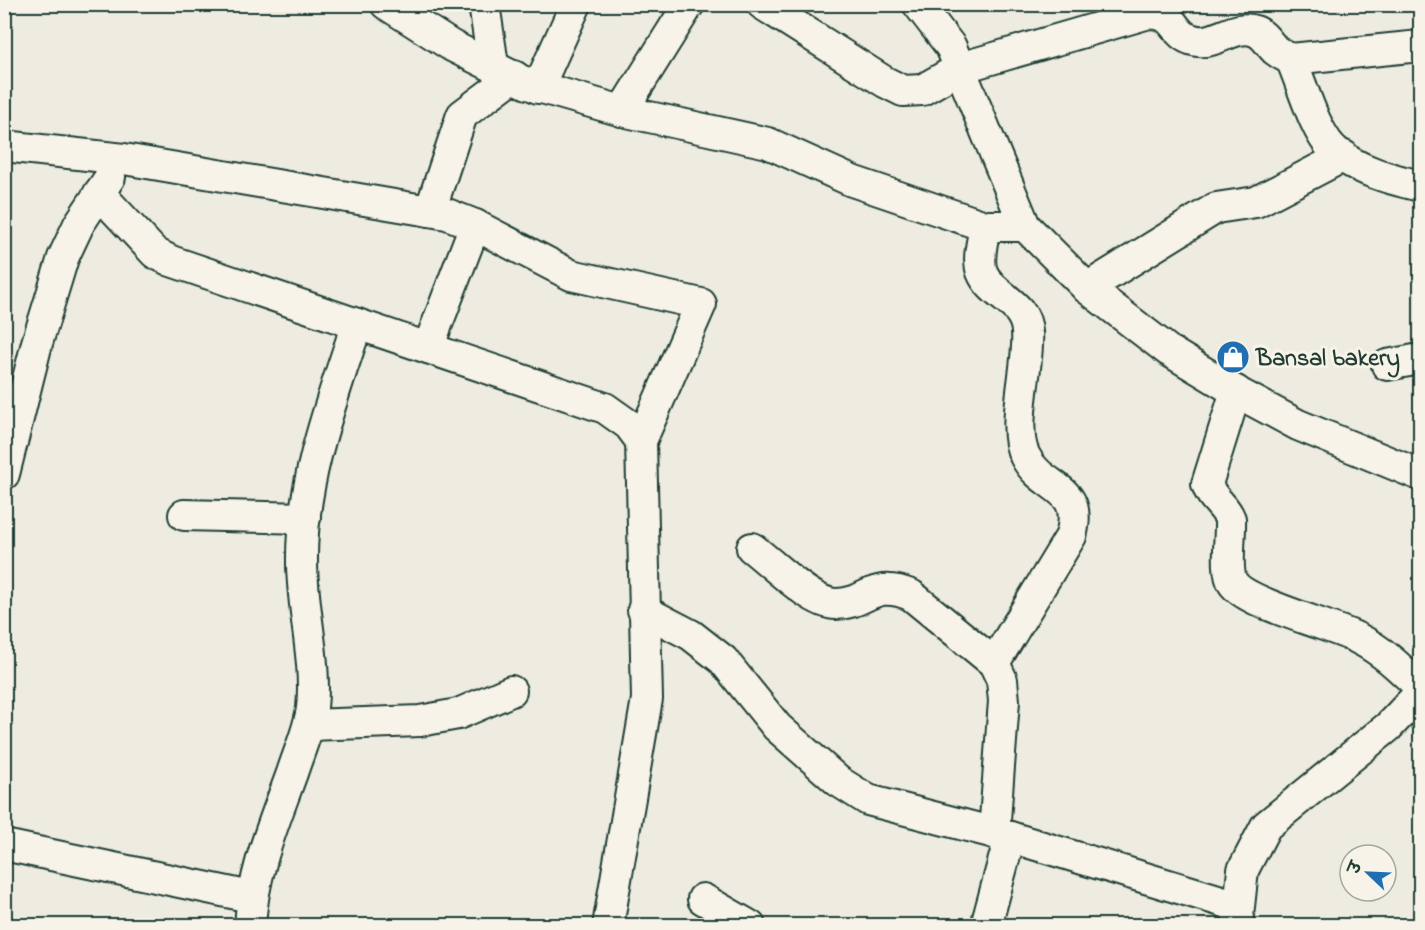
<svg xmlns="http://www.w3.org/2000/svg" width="1425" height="930" font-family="'Indie Flower','Playpen Sans Deva',sans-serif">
  <rect width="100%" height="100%" fill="#eeece1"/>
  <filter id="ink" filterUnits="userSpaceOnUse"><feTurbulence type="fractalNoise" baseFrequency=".0167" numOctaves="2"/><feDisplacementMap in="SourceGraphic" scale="12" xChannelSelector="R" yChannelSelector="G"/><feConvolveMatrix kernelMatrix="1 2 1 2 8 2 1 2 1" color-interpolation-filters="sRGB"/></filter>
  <g filter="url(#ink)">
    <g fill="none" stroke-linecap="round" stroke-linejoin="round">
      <defs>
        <g id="minor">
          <path d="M 386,4 L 452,46 L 528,84 L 622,111 L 768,143 L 852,181 L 985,226 L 1025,226"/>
          <path d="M 484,4 L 493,65"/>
          <path d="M 762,4 L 885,82 L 903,91 L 922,90 L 960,68 L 1149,13 C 1178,14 1171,34 1193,40 C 1215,47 1233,23 1255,31 C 1264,34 1269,44 1275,50 C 1280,54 1286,57 1291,59 L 1420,46"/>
          <path d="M 918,4 L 951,47 L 1025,226 L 1087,288 L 1169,351 L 1242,395 L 1298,425 L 1420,475"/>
          <path d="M 1291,59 C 1302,84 1314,129 1332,148 C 1354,170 1391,179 1420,186"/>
          <path d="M 538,88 L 576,4"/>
          <path d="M 622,111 L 689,4"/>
          <path d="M 4,146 L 124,159 L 447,214 L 475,225 L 571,275 L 701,304 L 641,441"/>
          <path d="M 99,193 L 155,253 L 171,261 L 605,408 L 629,425 L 641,441 L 647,699 L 608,926"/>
          <path d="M 430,211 L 462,115 L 514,76"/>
          <path d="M 985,226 C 983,240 977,258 982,272 C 992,297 1026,302 1027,332 C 1030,365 1010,428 1025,456 C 1043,492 1085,484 1071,536 L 994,663"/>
          <path d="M 1087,288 L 1216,208 L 1256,202 L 1344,156"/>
          <path d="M 428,348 L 475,225"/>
          <path d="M 1387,365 L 1420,359"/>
          <path d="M 1236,391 L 1207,484 C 1211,499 1225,505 1230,519 C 1231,535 1225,571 1233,583 C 1246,604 1333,625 1359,639 C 1383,651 1401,669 1420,687"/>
          <path d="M 4,474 L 37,343 L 63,258 L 79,224 L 110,177"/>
          <path d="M 184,515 L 305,518"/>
          <path d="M 752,548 C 772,563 812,604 836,604 C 868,604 871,579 911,595 L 994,663 L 1002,680 L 1004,701 L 994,833"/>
          <path d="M 643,610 L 691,635 L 723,660 L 777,727 L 838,781 L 868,800 L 1010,837 L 1238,906"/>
          <path d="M 309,725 L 420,721 L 458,714 L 511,691"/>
          <path d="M 4,845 L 251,897"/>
          <path d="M 703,899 L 750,926"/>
          <path d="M 1237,925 L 1243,870 L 1266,826 L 1388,727 L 1420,693"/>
          <path d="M 250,926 C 253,871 274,823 292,773 C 299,751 309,730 312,708 C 317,662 302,609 302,562 C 301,481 332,400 357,324"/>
          <path d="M 986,926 L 1010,837"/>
        </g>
      </defs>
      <!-- minor casing -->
      <use href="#minor" stroke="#1f3d34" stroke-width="34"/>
      <!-- minor -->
      <use href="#minor" stroke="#f7f3e8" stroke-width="30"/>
    </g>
  </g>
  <!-- icons -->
  <defs>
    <symbol id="shop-disc" viewBox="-11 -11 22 22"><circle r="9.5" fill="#1f6fb2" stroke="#f7f3e8"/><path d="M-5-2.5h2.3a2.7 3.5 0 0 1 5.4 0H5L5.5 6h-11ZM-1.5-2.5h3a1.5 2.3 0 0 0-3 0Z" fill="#fff"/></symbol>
  </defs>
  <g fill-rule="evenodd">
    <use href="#shop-disc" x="1214" y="338" width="38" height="38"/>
  </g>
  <g text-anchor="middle" stroke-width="6" stroke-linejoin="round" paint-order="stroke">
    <!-- poi labels -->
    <g font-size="24" font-weight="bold" fill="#1f3d34" stroke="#f7f3e8" text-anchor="start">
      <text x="1256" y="365">Bansal bakery</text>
    </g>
  </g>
  <!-- margin -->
  <rect width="1425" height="930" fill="none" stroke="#f7f3e8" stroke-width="24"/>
  <rect x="12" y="12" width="1401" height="906" fill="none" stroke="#1f3d34" stroke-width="2" filter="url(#ink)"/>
  <!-- north arrow -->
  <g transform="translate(1368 873) rotate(293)"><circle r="28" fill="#f7f3e8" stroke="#a1aaa0" stroke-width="1.5"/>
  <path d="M0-4.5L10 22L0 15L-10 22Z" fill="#1f6fb2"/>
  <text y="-9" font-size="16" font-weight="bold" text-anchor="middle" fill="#1f3d34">उ</text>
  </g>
</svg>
